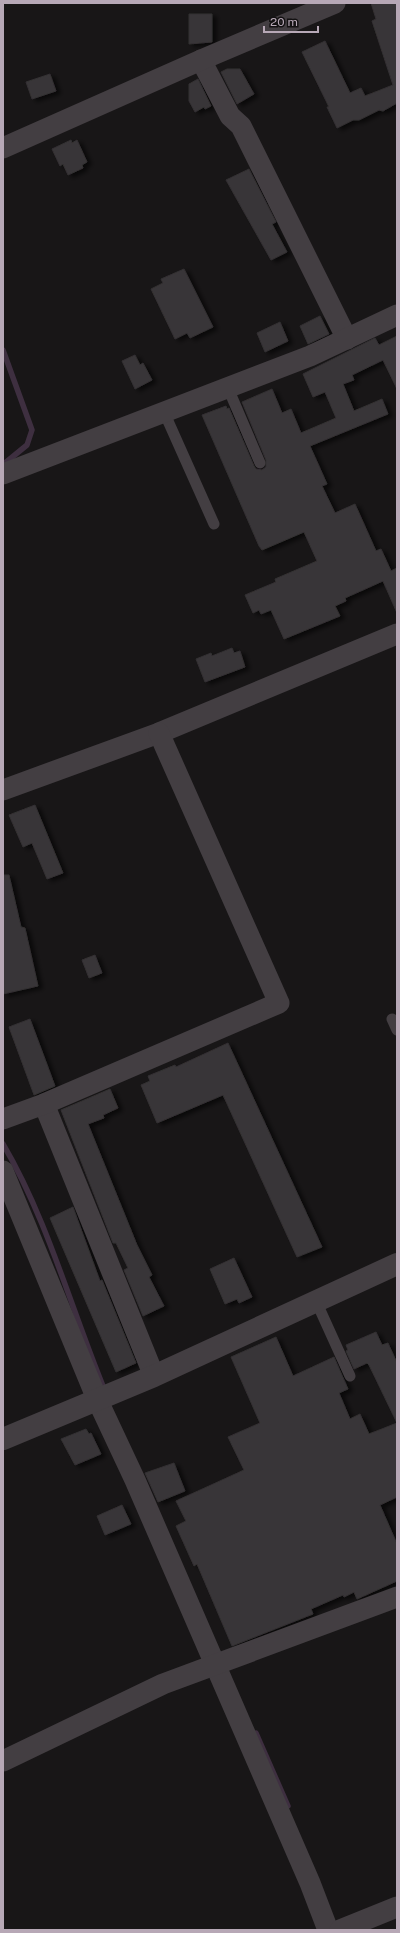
<svg xmlns="http://www.w3.org/2000/svg" width="400" height="1933" font-family="'Public Sans',sans-serif">
  <defs>
    <filter id="shadow"><feDropShadow dx="4.5" dy="2.5" stdDeviation="2" flood-color="#0009"/></filter>
  </defs>
  <rect width="100%" height="100%" fill="#181617"/>
  <g fill="none" stroke-linecap="round" stroke-linejoin="round">
    <!-- stream -->
    <g stroke="#3e2f40" stroke-width="5.5">
      <path d="M 3,350 L 32,430 L 27,445 L 5,463"/>
      <path d="M 3,1144 C 47,1219 70,1305 103,1386"/>
      <path d="M 256,1733 L 288,1806"/>
    </g>
  </g>
  <!-- building -->
  <g fill="#393638" stroke="#333032" filter="url(#shadow)">
    <path d="M 371,3 L 397,3 L 397,103 L 383,111 L 379,110 L 359,120 L 353,120 L 337,128 L 327,107 L 329,107 L 302,52 L 325,41 L 350,93 L 361,88 L 365,96 L 393,85 L 372,21 L 376,19 Z"/>
    <path d="M 189,14 L 212,14 L 212,42 L 189,44 Z"/>
    <path d="M 227,69 L 240,69 L 254,94 L 237,104 L 221,72 Z"/>
    <path d="M 50,74 L 56,91 L 32,99 L 26,82 Z"/>
    <path d="M 198,79 L 211,106 L 205,109 L 204,107 L 195,112 L 189,101 L 189,84 Z"/>
    <path d="M 71,140 L 72,143 L 77,140 L 87,162 L 82,165 L 83,168 L 68,175 L 63,164 L 60,166 L 52,149 Z"/>
    <path d="M 249,169 L 276,222 L 272,224 L 287,252 L 271,260 L 226,180 Z"/>
    <path d="M 184,269 L 213,327 L 190,338 L 187,333 L 175,339 L 151,289 L 163,283 L 161,279 Z"/>
    <path d="M 320,316 L 329,334 L 308,344 L 300,326 Z"/>
    <path d="M 280,322 L 288,341 L 265,352 L 257,333 Z"/>
    <path d="M 397,336 L 397,389 L 383,360 L 352,375 L 354,380 L 343,384 L 354,411 L 382,399 L 388,414 L 310,446 L 327,484 L 322,486 L 335,513 L 355,504 L 376,551 L 381,549 L 391,571 L 397,568 L 397,613 L 383,581 L 345,598 L 346,601 L 335,606 L 340,616 L 284,639 L 271,610 L 261,614 L 259,610 L 253,613 L 245,595 L 276,582 L 275,579 L 317,561 L 304,532 L 262,550 L 259,546 L 202,415 L 226,406 L 227,409 L 229,408 L 254,466 L 256,469 L 262,470 L 266,467 L 266,460 L 242,402 L 272,389 L 282,413 L 291,409 L 301,433 L 336,418 L 325,392 L 313,397 L 303,374 L 375,338 L 379,345 Z"/>
    <path d="M 135,355 L 140,365 L 143,363 L 152,380 L 135,389 L 122,361 Z"/>
    <path d="M 232,648 L 234,653 L 240,651 L 245,667 L 205,682 L 196,659 L 211,653 L 212,656 Z"/>
    <path d="M 35,805 L 63,873 L 47,879 L 32,843 L 23,847 L 9,815 Z"/>
    <path d="M 3,875 L 9,875 L 21,927 L 25,928 L 38,986 L 3,994 Z"/>
    <path d="M 95,955 L 102,973 L 89,978 L 82,960 Z"/>
    <path d="M 30,1019 L 55,1086 L 34,1095 L 9,1027 Z"/>
    <path d="M 228,1043 L 322,1247 L 297,1257 L 223,1095 L 157,1123 L 141,1085 L 150,1081 L 148,1076 L 175,1065 L 176,1067 Z"/>
    <path d="M 110,1089 L 118,1108 L 103,1115 L 104,1118 L 88,1124 L 137,1245 L 152,1275 L 149,1277 L 164,1306 L 143,1316 L 124,1270 L 128,1268 L 116,1243 L 113,1243 L 61,1110 Z"/>
    <path d="M 73,1207 L 100,1281 L 102,1280 L 136,1363 L 116,1372 L 50,1218 Z"/>
    <path d="M 234,1258 L 252,1297 L 239,1303 L 237,1299 L 225,1304 L 210,1269 Z"/>
    <path d="M 376,1332 L 382,1345 L 388,1343 L 397,1363 L 397,1423 L 369,1365 L 367,1363 L 354,1369 L 346,1351 L 348,1350 L 346,1345 Z"/>
    <path d="M 276,1337 L 293,1376 L 334,1357 L 348,1389 L 339,1393 L 350,1419 L 360,1414 L 369,1434 L 397,1423 L 397,1497 L 380,1505 L 397,1544 L 397,1581 L 357,1599 L 354,1592 L 344,1597 L 343,1595 L 311,1609 L 313,1614 L 232,1646 L 197,1564 L 194,1566 L 176,1526 L 186,1521 L 176,1501 L 244,1470 L 228,1437 L 260,1423 L 231,1357 Z"/>
    <path d="M 86,1429 L 89,1434 L 91,1433 L 101,1454 L 75,1465 L 61,1439 Z"/>
    <path d="M 174,1463 L 185,1491 L 158,1502 L 145,1473 Z"/>
    <path d="M 122,1505 L 131,1524 L 105,1535 L 97,1516 Z"/>
  </g>
  <g fill="none" stroke-linecap="round" stroke-linejoin="round">
    <!-- service -->
    <g stroke="#433e42" stroke-width="11">
      <path d="M 228,388 L 260,463"/>
      <path d="M 164,412 L 214,524"/>
      <path d="M 392,1019 L 397,1030"/>
      <path d="M 316,1301 L 350,1376"/>
    </g>
    <!-- minor -->
    <g stroke="#433e42" stroke-width="21">
      <path d="M 201,60 L 230,116 L 241,126 L 347,339"/>
      <path d="M 3,148 L 201,60 L 335,3"/>
      <path d="M 3,474 L 310,356 L 397,315"/>
      <path d="M 3,790 L 159,733 L 397,634"/>
      <path d="M 44,1104 L 154,1376"/>
      <path d="M 3,1119 L 44,1104 L 279,1003 L 159,733"/>
      <path d="M 3,1171 L 97,1399 L 135,1480 L 310,1883 L 328,1930"/>
      <path d="M 3,1761 L 163,1684 L 397,1597"/>
      <path d="M 340,1930 L 397,1907"/>
    </g>
    <!-- tertiary -->
    <path stroke="#433e42" stroke-width="22" d="M 3,1439 L 154,1376 L 397,1264"/>
  </g>
  <!-- border -->
  <rect width="400" height="1933" fill="none" stroke="#b7a8b6" stroke-width="8"/>
  <!-- scale -->
  <path d="M264 26v6h54v-6" fill="none" stroke="#b7a8b6" stroke-width="2"/>
  <text x="270" y="26" font-size="12" fill="#b7a8b6" stroke="#131112" stroke-width="3" paint-order="stroke">20 m</text>
</svg>
